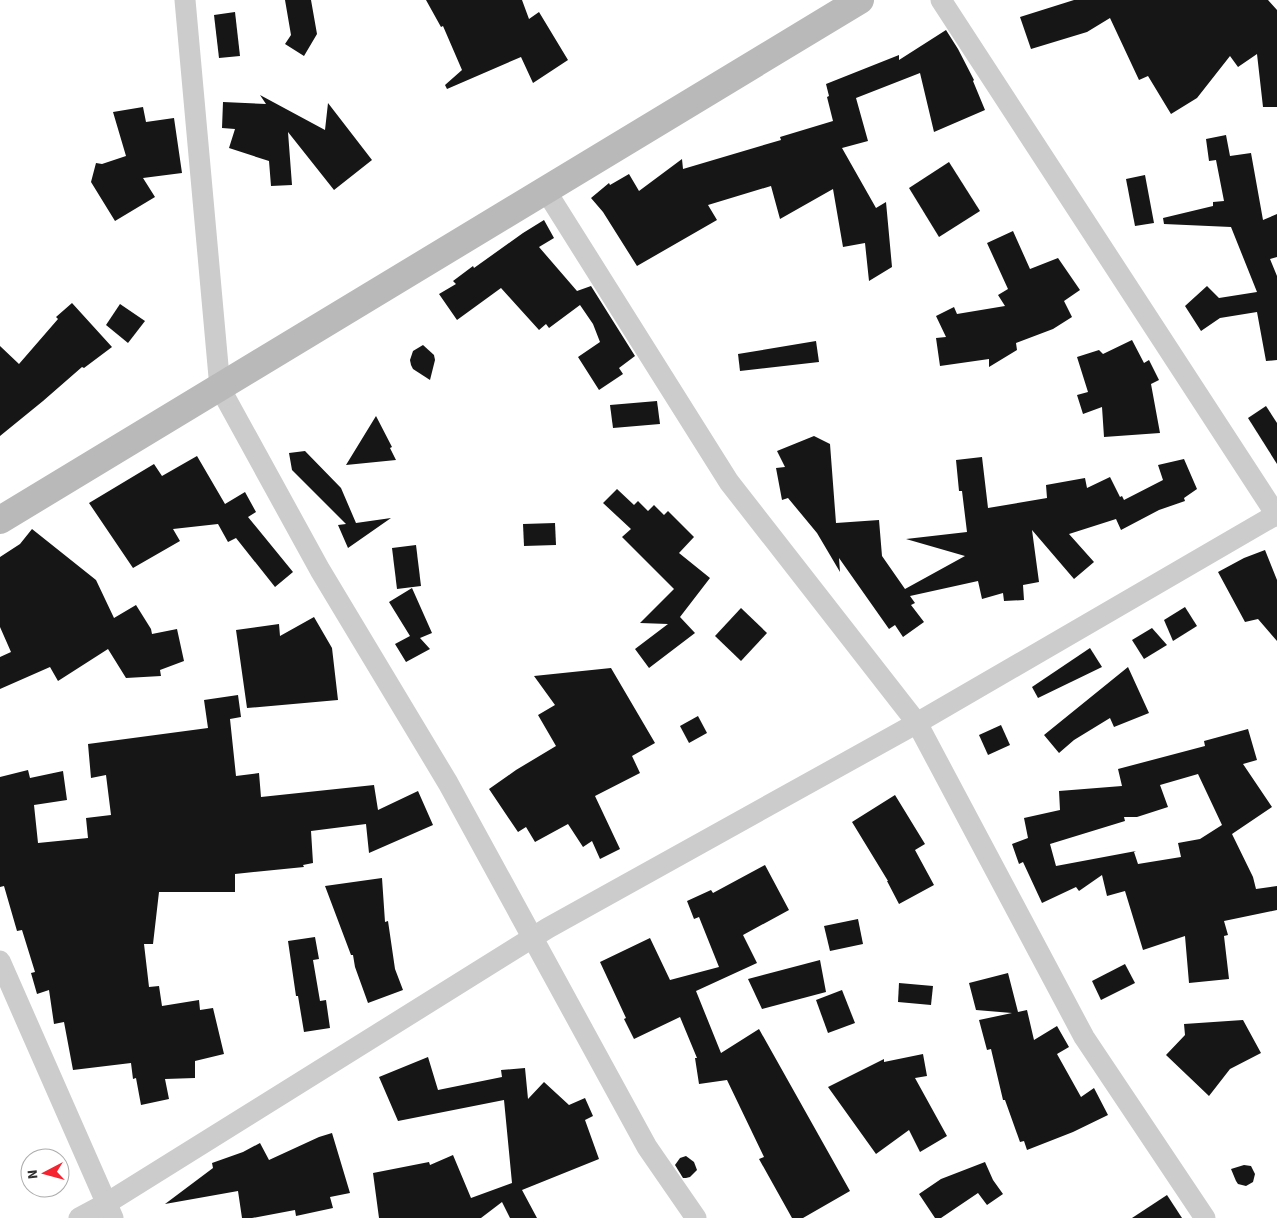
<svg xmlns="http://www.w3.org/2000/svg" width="1277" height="1218" font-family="'Source Sans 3',sans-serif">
  <rect width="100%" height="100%" fill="#fff"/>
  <!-- building -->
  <g fill="#161616" fill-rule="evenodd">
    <path d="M 285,0 L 311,0 L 317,34 L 304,56 L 285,44 L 291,35 Z"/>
    <path d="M 426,0 L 522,0 L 529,19 L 539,12 L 568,60 L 533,83 L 521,57 L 447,89 L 445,85 L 462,70 L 443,26 L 441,27 Z"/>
    <path d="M 1074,0 L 1268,0 L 1277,10 L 1277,107 L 1263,107 L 1257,54 L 1238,67 L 1230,56 L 1197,98 L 1171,114 L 1148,76 L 1139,80 L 1110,18 L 1087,32 L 1031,49 L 1020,17 Z"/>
    <path d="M 235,12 L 240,56 L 219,58 L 214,15 Z"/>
    <path d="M 946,30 L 958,49 L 974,80 L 973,81 L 985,110 L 934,132 L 920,73 L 856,98 L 868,141 L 842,148 L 876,208 L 886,202 L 892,267 L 869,281 L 865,243 L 843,247 L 833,189 L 780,219 L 771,186 L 708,205 L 717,220 L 637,266 L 603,212 L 591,198 L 609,183 L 610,185 L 629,174 L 639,191 L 682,159 L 683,169 L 781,140 L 780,137 L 833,121 L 827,97 L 829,96 L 826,84 L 899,55 L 899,60 Z"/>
    <path d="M 260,95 L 325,130 L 328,103 L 372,160 L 334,190 L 288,132 L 292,185 L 271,186 L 269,161 L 229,148 L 235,129 L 222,128 L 223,102 L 266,104 Z"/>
    <path d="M 143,107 L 146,122 L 174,118 L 182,173 L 143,178 L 155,197 L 115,221 L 91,182 L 96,163 L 102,164 L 126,156 L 113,112 Z"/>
    <path d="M 1226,135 L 1230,156 L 1251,153 L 1263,220 L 1277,214 L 1277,257 L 1270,259 L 1277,276 L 1277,360 L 1266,361 L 1257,312 L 1220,318 L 1201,331 L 1185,306 L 1207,286 L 1219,298 L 1257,292 L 1231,227 L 1164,224 L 1163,218 L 1213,206 L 1213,202 L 1224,201 L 1216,160 L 1209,161 L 1206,139 Z"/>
    <path d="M 949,162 L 980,211 L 939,237 L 909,188 Z"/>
    <path d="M 1145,175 L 1154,223 L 1135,226 L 1126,179 Z"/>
    <path d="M 544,220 L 554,238 L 539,247 L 577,291 L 591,286 L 635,356 L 619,368 L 623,374 L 599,390 L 578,357 L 600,342 L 593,324 L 580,305 L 549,328 L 546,324 L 539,330 L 501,288 L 457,320 L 439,294 L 456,284 L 453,281 L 473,266 L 474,268 L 523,233 Z"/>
    <path d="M 1013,231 L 1030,269 L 1058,258 L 1080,290 L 1064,301 L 1072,317 L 1053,329 L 1016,343 L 1017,350 L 989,367 L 989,359 L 940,366 L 936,338 L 946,337 L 936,316 L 954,307 L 957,314 L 1005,306 L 998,295 L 1008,289 L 987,243 Z"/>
    <path d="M 72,303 L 112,347 L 84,368 L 82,367 L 43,401 L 0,436 L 0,346 L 19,364 L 58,319 L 56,317 Z"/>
    <path d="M 120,304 L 145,321 L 128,343 L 106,325 Z"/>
    <path d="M 1132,340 L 1144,363 L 1149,360 L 1159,380 L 1151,384 L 1160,433 L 1104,437 L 1102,407 L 1083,414 L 1077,395 L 1088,392 L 1077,357 L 1099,350 L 1103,354 Z"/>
    <path d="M 816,341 L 819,362 L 740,371 L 738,354 Z"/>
    <path d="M 423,345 L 434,355 L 435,360 L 430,380 L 413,369 L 411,365 L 410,360 L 413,351 Z"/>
    <path d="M 657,401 L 660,424 L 613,428 L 610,405 Z"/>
    <path d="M 1266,406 L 1277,423 L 1277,464 L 1248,418 Z"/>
    <path d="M 376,416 L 392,447 L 390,448 L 396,460 L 346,465 Z"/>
    <path d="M 814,436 L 830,444 L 836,523 L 879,520 L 882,556 L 905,589 L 965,556 L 906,539 L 967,532 L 962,491 L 959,491 L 956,460 L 982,457 L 988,508 L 1047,498 L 1046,485 L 1085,478 L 1087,488 L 1110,477 L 1120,497 L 1122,496 L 1124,500 L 1163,480 L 1158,465 L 1184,459 L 1197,489 L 1184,498 L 1185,501 L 1159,510 L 1121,530 L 1116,519 L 1069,534 L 1094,562 L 1074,579 L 1032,530 L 1039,582 L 1023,585 L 1024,600 L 1004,601 L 1003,593 L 982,599 L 978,581 L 910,596 L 915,603 L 911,605 L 924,622 L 903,637 L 895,625 L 889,629 L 839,558 L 840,572 L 817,533 L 788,498 L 782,500 L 776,468 L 785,467 L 777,451 Z"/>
    <path d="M 305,451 L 341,488 L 356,523 L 391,518 L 348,548 L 338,525 L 346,524 L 292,470 L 289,453 Z"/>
    <path d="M 197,456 L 225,504 L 245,492 L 256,512 L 248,517 L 293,572 L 275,587 L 236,538 L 228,542 L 218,524 L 173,529 L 180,541 L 133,568 L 89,503 L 154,464 L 162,476 Z"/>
    <path d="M 617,489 L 634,505 L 638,501 L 648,511 L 654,505 L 664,515 L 668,511 L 694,537 L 679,553 L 710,578 L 680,617 L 695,633 L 649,668 L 635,649 L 668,624 L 640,623 L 674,589 L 622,537 L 631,529 L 603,503 Z"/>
    <path d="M 555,523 L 556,545 L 524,546 L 523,524 Z"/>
    <path d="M 32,529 L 96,580 L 114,618 L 136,605 L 151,629 L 152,634 L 177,629 L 184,661 L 160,670 L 161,676 L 126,678 L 108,649 L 58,681 L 50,667 L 0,689 L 0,657 L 11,652 L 0,627 L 0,557 L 20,544 Z"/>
    <path d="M 416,545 L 421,586 L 397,589 L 392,548 Z"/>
    <path d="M 1265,550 L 1277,580 L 1277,641 L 1258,619 L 1245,622 L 1218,572 L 1244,558 Z"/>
    <path d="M 412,588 L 432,633 L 420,638 L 430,649 L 406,662 L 395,644 L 410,636 L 389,602 Z"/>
    <path d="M 1185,607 L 1197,626 L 1173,641 L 1164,620 Z"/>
    <path d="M 741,608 L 767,633 L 741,661 L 715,636 Z"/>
    <path d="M 314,617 L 332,648 L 338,700 L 247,708 L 236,630 L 279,624 L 280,636 Z"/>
    <path d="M 1152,628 L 1167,645 L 1144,659 L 1132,640 Z"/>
    <path d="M 1090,648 L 1102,667 L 1038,698 L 1032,687 Z"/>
    <path d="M 1128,667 L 1149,713 L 1114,727 L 1110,718 L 1074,740 L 1059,753 L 1044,735 Z"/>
    <path d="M 611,668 L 655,743 L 632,756 L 640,773 L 595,796 L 620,849 L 600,859 L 592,841 L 583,847 L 568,824 L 535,842 L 526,827 L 518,832 L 489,789 L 516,770 L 556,746 L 538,715 L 555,705 L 534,676 Z"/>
    <path d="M 238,695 L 241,717 L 230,719 L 236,776 L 259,773 L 261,797 L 374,785 L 378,810 L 418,791 L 433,825 L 369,853 L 366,824 L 311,831 L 313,863 L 303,865 L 304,867 L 235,874 L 235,892 L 159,892 L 153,944 L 144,944 L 149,987 L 159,986 L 162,1006 L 199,1000 L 200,1010 L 213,1008 L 224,1054 L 195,1061 L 195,1078 L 165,1079 L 169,1099 L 141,1105 L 136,1078 L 133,1079 L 131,1063 L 73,1070 L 64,1022 L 54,1024 L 49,990 L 37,994 L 31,973 L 35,972 L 22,930 L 17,931 L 4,886 L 0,887 L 0,777 L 28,770 L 30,778 L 63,771 L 67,800 L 34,805 L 38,843 L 88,838 L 86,818 L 111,815 L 106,775 L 91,778 L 88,744 L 208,728 L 204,700 Z"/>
    <path d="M 698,716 L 707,733 L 689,743 L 680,726 Z"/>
    <path d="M 1001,725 L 1010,745 L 988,755 L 979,735 Z"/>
    <path d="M 1248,729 L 1257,760 L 1243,764 L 1272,807 L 1232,834 L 1253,877 L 1256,889 L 1277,886 L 1277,910 L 1224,921 L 1228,935 L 1224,936 L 1229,979 L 1189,983 L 1185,936 L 1143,950 L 1125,891 L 1107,896 L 1102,875 L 1079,891 L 1076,887 L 1042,903 L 1023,862 L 1019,864 L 1012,844 L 1028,838 L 1024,818 L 1060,810 L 1059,791 L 1122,786 L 1118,769 L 1205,746 L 1204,741 ZM 1198,774 L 1222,825 L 1200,839 L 1178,843 L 1181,857 L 1138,864 L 1134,852 L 1136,851 L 1056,866 L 1050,844 L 1125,821 L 1124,817 L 1137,817 L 1168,807 L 1160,785 Z"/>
    <path d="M 895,795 L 925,844 L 915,850 L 934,885 L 899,904 L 887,881 L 888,881 L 852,822 Z"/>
    <path d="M 765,865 L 789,910 L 743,935 L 757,963 L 696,991 L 721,1053 L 759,1029 L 850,1191 L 803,1218 L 792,1218 L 759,1159 L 764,1157 L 727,1080 L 699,1084 L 695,1058 L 697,1058 L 680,1017 L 634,1039 L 624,1019 L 626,1018 L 600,962 L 650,938 L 670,980 L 719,967 L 699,917 L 694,919 L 687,901 L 711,890 L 713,893 Z"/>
    <path d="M 382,878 L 385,922 L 388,921 L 395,969 L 403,990 L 368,1003 L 355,967 L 353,955 L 351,955 L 325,886 Z"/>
    <path d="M 858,919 L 863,944 L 830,951 L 824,926 Z"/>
    <path d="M 315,937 L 319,959 L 313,960 L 320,1001 L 326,1000 L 330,1028 L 304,1032 L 298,996 L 296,996 L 288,941 Z"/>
    <path d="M 820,960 L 826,992 L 762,1009 L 748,979 Z"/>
    <path d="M 1125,964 L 1135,983 L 1101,1000 L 1092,981 Z"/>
    <path d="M 1008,973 L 1018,1012 L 1027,1010 L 1034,1040 L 1057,1026 L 1069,1047 L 1057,1054 L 1081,1097 L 1094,1088 L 1108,1115 L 1073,1132 L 1027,1150 L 1024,1141 L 1020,1142 L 1005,1100 L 1003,1100 L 991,1049 L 987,1050 L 979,1020 L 1012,1013 L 976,1010 L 969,983 Z"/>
    <path d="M 899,983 L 933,986 L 931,1005 L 898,1002 Z"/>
    <path d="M 842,990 L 855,1023 L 828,1033 L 816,1000 Z"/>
    <path d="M 1243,1020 L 1261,1053 L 1230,1069 L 1209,1096 L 1166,1055 L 1185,1035 L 1184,1024 Z"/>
    <path d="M 923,1054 L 927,1076 L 915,1078 L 947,1136 L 920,1152 L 909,1130 L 876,1154 L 828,1087 L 884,1059 L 884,1062 Z"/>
    <path d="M 428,1057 L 438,1090 L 502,1077 L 501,1070 L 525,1068 L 528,1099 L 544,1082 L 569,1105 L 585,1098 L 593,1116 L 585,1120 L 599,1159 L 522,1190 L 537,1218 L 510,1218 L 502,1202 L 481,1218 L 379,1218 L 373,1173 L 429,1162 L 430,1165 L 453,1155 L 471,1198 L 512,1183 L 504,1100 L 398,1121 L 379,1077 Z"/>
    <path d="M 332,1133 L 350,1193 L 330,1197 L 333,1208 L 296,1216 L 295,1210 L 252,1218 L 242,1218 L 238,1191 L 165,1204 L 213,1168 L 212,1163 L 243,1152 L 260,1143 L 269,1160 L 319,1137 Z"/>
    <path d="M 686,1156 L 694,1162 L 697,1170 L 690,1177 L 686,1178 L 683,1178 L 675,1165 L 680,1158 Z"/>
    <path d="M 985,1162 L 993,1180 L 1003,1194 L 987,1205 L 978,1193 L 941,1218 L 935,1218 L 919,1194 L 941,1179 Z"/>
    <path d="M 1244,1165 L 1251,1166 L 1255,1174 L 1253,1182 L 1246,1186 L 1238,1184 L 1236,1181 L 1231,1169 Z"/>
    <path d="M 1167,1195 L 1182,1218 L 1132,1218 Z"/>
  </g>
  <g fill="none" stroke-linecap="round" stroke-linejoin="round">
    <!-- street -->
    <g stroke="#ccc" stroke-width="21">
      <path d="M 185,0 L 220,388 L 320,570 L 448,783 L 647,1147 L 696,1218"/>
      <path d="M 941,0 L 1277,516"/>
      <path d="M 546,191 L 729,482 L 917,723 L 1084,1037 L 1205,1218"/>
      <path d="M 0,961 L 113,1218"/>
      <path d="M 79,1218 L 107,1203 L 548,928 L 917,723 L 1277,514"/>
    </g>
    <!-- secondary -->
    <path stroke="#b9b9b9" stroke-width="28" d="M 0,520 L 860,0"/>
  </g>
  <!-- north arrow -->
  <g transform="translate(45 1173) rotate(264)"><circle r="24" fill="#ffffff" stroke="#acacac"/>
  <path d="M0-4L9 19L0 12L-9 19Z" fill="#f4232f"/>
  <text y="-8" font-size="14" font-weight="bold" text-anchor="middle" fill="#2f2f2f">N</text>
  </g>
</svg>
